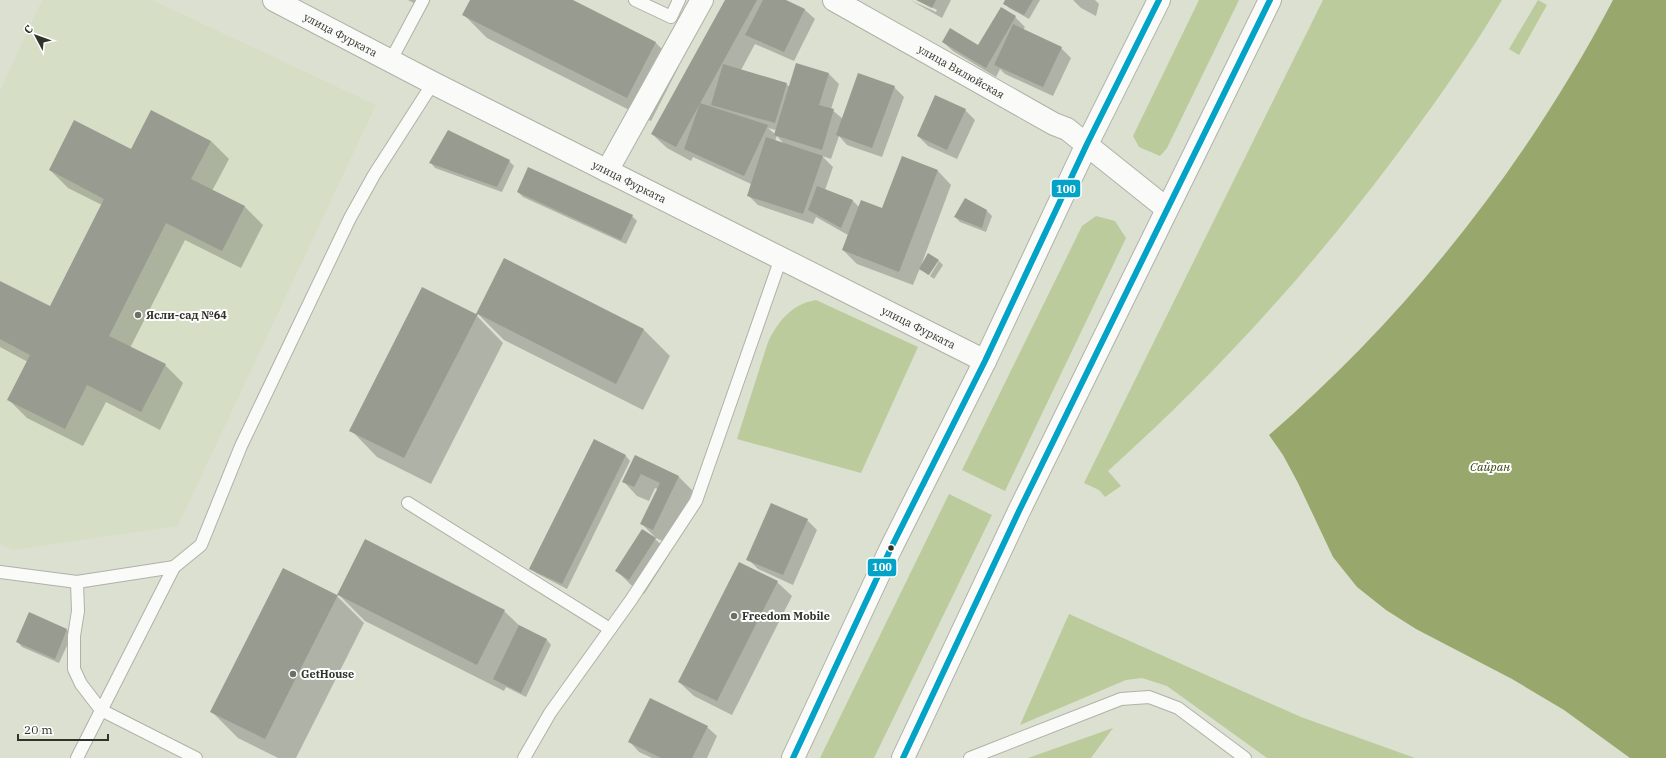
<svg xmlns="http://www.w3.org/2000/svg" width="1666" height="758" font-family="'IBM Plex Serif',serif">
  <rect width="100%" height="100%" fill="#dbe0d1"/>
  <!-- built -->
  <path fill="#d6dfc5" d="M 42,0 L 152,0 L 376,105 L 178,526 L 13,550 L 0,544 L 0,90 Z"/>
  <!-- green -->
  <g fill="#bccb9c">
    <path d="M 1199,0 L 1239,0 L 1167,148 L 1160,156 L 1139,147 L 1133,136 Z"/>
    <path d="M 1323,0 L 1502,0 C 1469,56 1431,109 1392,161 C 1307,274 1213,377 1108,471 L 1121,486 L 1105,497 L 1099,490 L 1084,483 Z"/>
    <path d="M 1538,0 L 1547,5 L 1519,55 L 1509,49 Z"/>
    <path d="M 1096,216 L 1115,221 L 1126,238 L 1005,491 L 962,470 L 1082,226 Z"/>
    <path d="M 816,300 L 918,347 L 861,473 L 737,439 L 768,342 C 778,321 792,304 816,300 Z"/>
    <path d="M 949,494 L 992,515 L 874,758 L 820,758 Z"/>
    <path d="M 1069,614 L 1301,717 L 1415,758 L 1267,758 L 1167,686 L 1142,678 L 1126,680 L 1020,725 Z"/>
    <path d="M 1113,728 L 1091,758 L 1028,758 Z"/>
  </g>
  <!-- water -->
  <path fill="#98a86d" d="M 1613,0 L 1666,0 L 1666,758 L 1630,758 L 1564,710 L 1512,679 L 1416,629 L 1386,610 L 1357,587 L 1333,557 L 1298,483 L 1283,455 L 1269,435 C 1409,314 1527,164 1613,0 Z"/>
  <!-- shadow -->
  <g fill="#0003" fill-rule="evenodd">
    <path d="M 408,0 L 430,0 L 426,9 Z"/>
    <path d="M 471,0 L 571,0 L 656,43 L 679,66 L 651,121 L 487,38 L 464,15 Z"/>
    <path d="M 726,0 L 783,0 L 805,10 L 815,19 L 794,61 L 755,44 L 741,70 L 786,84 L 790,87 L 829,74 L 839,84 L 831,109 L 843,119 L 894,87 L 904,97 L 882,157 L 847,145 L 839,136 L 831,159 L 822,156 L 833,167 L 825,190 L 853,201 L 859,207 L 883,209 L 937,170 L 951,185 L 922,263 L 937,260 L 928,275 L 920,268 L 913,285 L 857,264 L 843,250 L 848,235 L 816,217 L 813,224 L 758,205 L 748,195 L 751,184 L 693,157 L 691,161 L 667,148 L 652,134 ZM 768,128 L 776,130 L 775,134 ZM 777,136 L 784,144 L 775,141 Z"/>
    <path d="M 910,0 L 936,12 L 937,10 L 918,0 L 951,0 L 942,18 Z"/>
    <path d="M 1006,0 L 1040,0 L 1029,19 L 1009,8 L 1004,3 Z"/>
    <path d="M 1073,0 L 1095,0 L 1099,4 L 1096,16 L 1081,8 Z"/>
    <path d="M 1015,17 L 1025,27 L 1023,30 L 1061,48 L 1071,58 L 1053,96 L 1005,74 L 1000,69 L 996,77 L 953,51 L 943,42 L 979,46 Z"/>
    <path d="M 965,110 L 975,120 L 957,159 L 928,146 L 918,136 Z"/>
    <path d="M 211,141 L 229,159 L 212,191 L 245,207 L 263,225 L 241,268 L 185,240 L 130,348 L 165,365 L 183,383 L 160,430 L 106,402 L 83,446 L 27,418 L 9,400 L 28,362 L 0,347 L 0,282 L 50,308 L 102,205 L 68,188 L 50,170 L 131,150 Z"/>
    <path d="M 509,161 L 514,166 L 502,192 L 435,168 L 431,163 Z"/>
    <path d="M 518,192 L 632,216 L 637,221 L 626,244 L 523,197 Z"/>
    <path d="M 987,211 L 992,216 L 986,232 L 960,222 L 955,217 Z"/>
    <path d="M 939,261 L 943,265 L 934,279 L 930,276 Z"/>
    <path d="M 477,313 L 644,330 L 670,356 L 643,410 L 504,340 Z"/>
    <path d="M 477,316 L 503,343 L 431,484 L 377,457 L 351,430 Z"/>
    <path d="M 594,441 L 626,456 L 630,461 L 567,589 L 536,573 L 531,568 Z"/>
    <path d="M 635,456 L 678,476 L 693,491 L 667,543 L 656,538 L 641,523 L 658,489 L 655,488 L 649,501 L 637,496 L 623,481 Z"/>
    <path d="M 807,520 L 817,530 L 793,585 L 758,569 L 748,559 Z"/>
    <path d="M 655,539 L 670,553 L 644,594 L 631,585 L 616,570 Z"/>
    <path d="M 283,570 L 338,597 L 364,623 L 296,758 L 278,758 L 238,738 L 211,711 Z"/>
    <path d="M 777,582 L 792,596 L 732,715 L 694,696 L 679,682 Z"/>
    <path d="M 338,594 L 504,611 L 522,628 L 547,640 L 551,645 L 526,697 L 506,687 L 504,691 L 365,621 Z"/>
    <path d="M 30,614 L 67,630 L 72,635 L 59,663 L 22,647 L 18,642 Z"/>
    <path d="M 707,727 L 717,736 L 707,758 L 652,758 L 639,752 L 630,742 Z"/>
  </g>
  <!-- building -->
  <g fill="#989c90">
    <path d="M 470,0 L 573,0 L 656,42 L 627,98 L 462,15 Z"/>
    <path d="M 725,0 L 757,0 L 676,147 L 651,134 Z"/>
    <path d="M 763,0 L 786,0 L 805,9 L 784,52 L 745,35 Z"/>
    <path d="M 916,0 L 936,0 L 932,8 Z"/>
    <path d="M 1005,0 L 1033,0 L 1024,15 L 1003,4 Z"/>
    <path d="M 1001,7 L 1016,16 L 986,68 L 942,42 L 950,28 L 978,45 Z"/>
    <path d="M 1013,24 L 1062,47 L 1043,87 L 994,65 Z"/>
    <path d="M 796,63 L 829,73 L 819,105 L 834,109 L 822,150 L 774,135 Z"/>
    <path d="M 723,64 L 787,83 L 775,123 L 711,105 Z"/>
    <path d="M 858,73 L 895,86 L 872,148 L 836,135 Z"/>
    <path d="M 935,95 L 966,109 L 947,150 L 917,136 Z"/>
    <path d="M 700,103 L 768,125 L 744,176 L 684,149 Z"/>
    <path d="M 151,110 L 211,141 L 191,179 L 245,206 L 222,251 L 166,223 L 109,336 L 166,364 L 141,412 L 87,385 L 65,429 L 7,400 L 30,355 L 0,339 L 0,281 L 50,306 L 104,199 L 49,170 L 74,120 L 131,149 Z"/>
    <path d="M 448,130 L 510,160 L 497,187 L 429,163 Z"/>
    <path d="M 766,137 L 823,156 L 803,214 L 747,196 Z"/>
    <path d="M 902,156 L 938,170 L 899,272 L 842,250 L 861,200 L 882,208 Z"/>
    <path d="M 528,167 L 633,215 L 621,240 L 517,192 Z"/>
    <path d="M 817,186 L 853,200 L 841,228 L 808,210 Z"/>
    <path d="M 965,198 L 987,210 L 982,228 L 954,217 Z"/>
    <path d="M 928,253 L 939,260 L 929,275 L 919,269 Z"/>
    <path d="M 504,258 L 644,329 L 616,384 L 478,314 L 404,458 L 349,431 L 422,287 L 476,314 Z"/>
    <path d="M 594,439 L 626,455 L 562,584 L 529,569 Z"/>
    <path d="M 635,455 L 679,476 L 653,530 L 640,524 L 660,483 L 641,474 L 634,487 L 622,482 Z"/>
    <path d="M 771,503 L 808,519 L 783,575 L 746,560 Z"/>
    <path d="M 642,529 L 656,538 L 629,580 L 615,571 Z"/>
    <path d="M 365,539 L 505,610 L 477,665 L 338,595 L 265,739 L 210,712 L 283,568 L 337,595 Z"/>
    <path d="M 739,562 L 778,581 L 717,701 L 678,682 Z"/>
    <path d="M 29,612 L 67,629 L 55,659 L 16,642 Z"/>
    <path d="M 519,625 L 547,639 L 521,693 L 493,679 Z"/>
    <path d="M 650,698 L 708,726 L 692,758 L 661,758 L 628,742 Z"/>
  </g>
  <g fill="none" stroke-linecap="round" stroke-linejoin="round">
    <defs>
      <g id="lane">
        <path d="M 635,0 L 671,17 L 679,0"/>
        <path d="M 391,60 L 423,0"/>
        <path d="M 408,503 L 610,629"/>
        <path d="M 0,572 L 77,582 L 174,567"/>
        <path d="M 77,582 L 78,611 L 74,636 L 74,669 L 81,684 L 101,710 L 196,758"/>
        <path d="M 77,758 L 174,567 L 201,545 L 241,446 L 350,218 L 374,175 L 433,83"/>
        <path d="M 524,758 L 550,713 L 631,600 L 696,501 L 781,258"/>
        <path d="M 970,758 L 1121,699 L 1149,697 L 1178,708 L 1245,758"/>
      </g>
      <g id="street">
        <path id="s1" d="M 834,0 L 1054,124 L 1067,129 L 1167,209"/>
        <path d="M 607,171 L 702,0"/>
      </g>
      <g id="secondary">
        <path id="s2" d="M 274,0 L 433,83 L 985,361"/>
        <path d="M 793,758 L 891,548 L 985,361 L 1087,144 L 1159,0"/>
        <path d="M 903,758 L 1019,511 L 1270,0"/>
      </g>
    </defs>
    <!-- lane casing -->
    <use href="#lane" stroke="#aeb2a7" stroke-width="14"/>
    <!-- street casing -->
    <use href="#street" stroke="#aeb2a7" stroke-width="24"/>
    <!-- secondary casing -->
    <use href="#secondary" stroke="#aeb2a7" stroke-width="24"/>
    <!-- lane -->
    <use href="#lane" stroke="#fafaf8" stroke-width="12"/>
    <!-- street -->
    <use href="#street" stroke="#fafaf8" stroke-width="22"/>
    <!-- secondary -->
    <use href="#secondary" stroke="#fafaf8" stroke-width="22"/>
    <defs>
      <g id="bus-1">
        <path d="M 793,758 L 891,548 L 985,361 L 1087,144 L 1159,0"/>
        <path d="M 903,758 L 1019,511 L 1270,0"/>
      </g>
    </defs>
    <!-- bus-1 casing -->
    <use href="#bus-1" stroke="#fff" stroke-width="9"/>
    <!-- bus-1 -->
    <use href="#bus-1" stroke="#02a3c6" stroke-width="6"/>
  </g>
  <!-- markers -->
  <g fill="#6c7064" stroke="#fff" stroke-width="1.5">
    <circle cx="138" cy="315" r="4"/>
    <circle cx="734" cy="616" r="4"/>
    <circle cx="293" cy="674" r="4"/>
  </g>
  <circle fill="#303329" stroke="#fff" stroke-width="1.5" cx="891" cy="548" r="3.5"/>
  <g text-anchor="middle" stroke-width="4" stroke-linejoin="round" paint-order="stroke">
    <!-- street labels -->
    <g font-size="11" fill="#303329" stroke="#fff">
      <text dy="4" stroke="none"><textPath href="#s2" startOffset="75">улица Фурката</textPath></text>
      <text dy="4" stroke="none"><textPath href="#s1" startOffset="146">улица Вилюйская</textPath></text>
      <text dy="4" stroke="none"><textPath href="#s2" startOffset="399">улица Фурката</textPath></text>
      <text dy="4" stroke="none"><textPath href="#s2" startOffset="723">улица Фурката</textPath></text>
    </g>
    <!-- poi labels -->
    <g font-size="11" font-weight="bold" fill="#303329" stroke="#fff" text-anchor="start">
      <text x="146" y="319">Ясли-сад №64</text>
      <text x="742" y="620">Freedom Mobile</text>
      <text x="301" y="678">GetHouse</text>
    </g>
    <!-- water labels -->
    <g font-size="12" font-style="italic" fill="#354306" stroke="#fff">
      <text x="1490" y="471">Сайран</text>
    </g>
  </g>
  <g stroke="#fff" stroke-width="1.5">
    <rect x="1051" y="179" width="30" height="19" rx="4" fill="#02a3c6"/>
    <rect x="867" y="558" width="30" height="19" rx="4" fill="#02a3c6"/>
  </g>
  <g font-size="11" text-anchor="middle" font-weight="bold" fill="#fff">
    <text x="1066" y="193">100</text>
    <text x="882" y="571">100</text>
  </g>
  <!-- north arrow -->
  <g transform="translate(36 36) rotate(311)" stroke="#ffffff" stroke-width="3" paint-order="stroke">
  <path d="M0-3L7 15L0 10L-7 15Z" fill="#303329"/>
  <text y="-6" font-size="11" font-weight="bold" text-anchor="middle" fill="#303329">С</text>
  </g>
  <!-- scale -->
  <path d="M18 734v6h90v-6" fill="none" stroke="#303329" stroke-width="2"/>
  <text x="24" y="734" font-size="12" fill="#303329" stroke="#ffffff" stroke-width="3" paint-order="stroke">20 m</text>
</svg>
